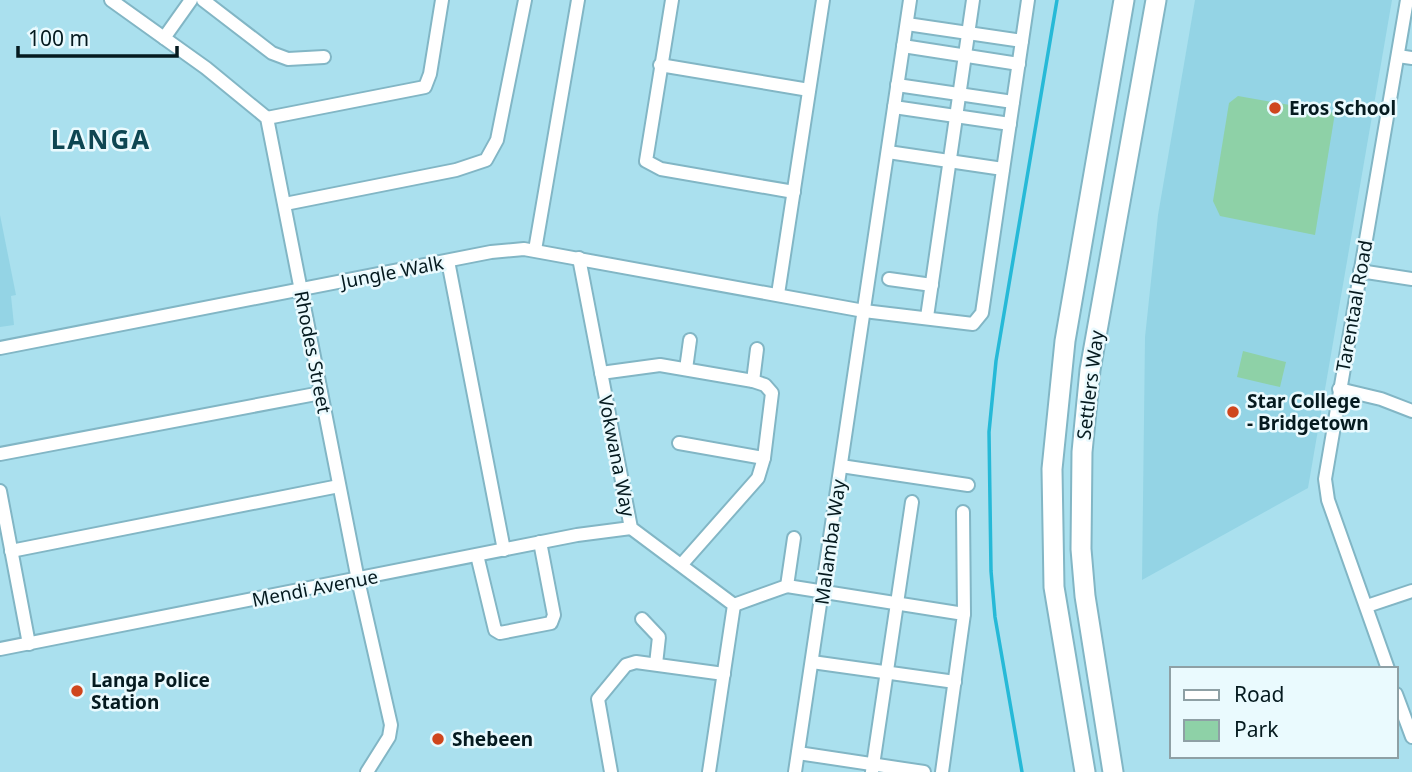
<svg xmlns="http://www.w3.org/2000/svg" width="1412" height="772" font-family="'Noto Sans',sans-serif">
  <rect width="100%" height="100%" fill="#aae0ee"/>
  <!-- built -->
  <g fill="#94d4e5">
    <path d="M 1195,0 L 1392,0 L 1308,488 L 1142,580 L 1145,337 L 1158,215 Z"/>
    <path d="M 0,215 L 16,295 L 11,296 L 14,325 L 0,327 Z"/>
  </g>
  <!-- green -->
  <g fill="#8ed1a7">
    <path d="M 1238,96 L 1335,113 L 1315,235 L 1220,216 L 1213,201 L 1229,103 Z"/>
    <path d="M 1243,351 L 1286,362 L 1280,387 L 1237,377 Z"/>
  </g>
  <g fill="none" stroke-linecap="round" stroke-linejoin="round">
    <!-- stream -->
    <path stroke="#26b9d7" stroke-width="3.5" d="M 1022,772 L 995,617 L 991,571 L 989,432 L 996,361 L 1057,0"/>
    <defs>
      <g id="minor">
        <path d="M 111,0 L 206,68 L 267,118 L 358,580 L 391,725 L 389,737 L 367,772"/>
        <path d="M 203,0 L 272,53 L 288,59 L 324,57"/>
        <path d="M 672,0 L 646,161 L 661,169 L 794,192"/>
        <path d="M 907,24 L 1022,41"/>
        <path d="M 164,38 L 191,0"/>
        <path d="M 903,46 L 1019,64"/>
        <path d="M 1398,56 L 1412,58"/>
        <path d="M 660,65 L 809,90"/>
        <path d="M 897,85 L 1013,102"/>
        <path d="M 894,107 L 1010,124"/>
        <path d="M 267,118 L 425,87 L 430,74 L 442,0"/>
        <path d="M 888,152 L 1003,169"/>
        <path d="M 285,204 L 456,170 L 486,160 L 497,140 L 525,0"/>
        <path d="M 535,250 L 578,0"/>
        <path d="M 579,258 L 631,528 L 734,605 L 709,772"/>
        <path d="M 448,261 L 504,550"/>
        <path d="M 1360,271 L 1412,279"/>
        <path d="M 889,279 L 932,285"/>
        <path d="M 778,294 L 823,0"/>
        <path d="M 927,317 L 973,0"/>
        <path d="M 0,348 L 491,252 L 524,249 L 864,311 L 973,324 L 982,313 L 1028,0"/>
        <path d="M 686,369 L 690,340"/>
        <path d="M 601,373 L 660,365 L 753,381 L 765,385 L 772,393 L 764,458 L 758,478 L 682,564"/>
        <path d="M 753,381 L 757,349"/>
        <path d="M 1339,389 L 1381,399 L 1412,411"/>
        <path d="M 679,443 L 764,458"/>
        <path d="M 0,454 L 321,393"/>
        <path d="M 841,466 L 968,485"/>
        <path d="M 0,491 L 29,644"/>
        <path d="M 963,512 L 964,614"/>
        <path d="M 11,551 L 339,486"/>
        <path d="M 477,555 L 495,630 L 500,633 L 551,623 L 554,615 L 540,542"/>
        <path d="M 787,586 L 964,614 L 942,772"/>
        <path d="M 734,605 L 787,586 L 794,538"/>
        <path d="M 1367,606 L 1412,591"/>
        <path d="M 642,619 L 659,637 L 656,664"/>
        <path d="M 0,649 L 577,535 L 631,528"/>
        <path d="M 812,662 L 955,682"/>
        <path d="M 1388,669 L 1328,500 L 1325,479 L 1407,0"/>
        <path d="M 1396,694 L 1412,737"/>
        <path d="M 798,753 L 924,772"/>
        <path d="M 611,772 L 598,699 L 626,665 L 636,662 L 724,674"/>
        <path d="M 795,772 L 910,0"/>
        <path d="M 872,772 L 912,502"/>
      </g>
      <g id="highway">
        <path d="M 1085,772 L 1054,587 L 1052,469 L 1065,341 L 1124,0"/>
        <path d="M 1113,772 L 1085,596 L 1081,549 L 1082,452 L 1090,370 L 1156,0"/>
      </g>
    </defs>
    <!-- minor casing -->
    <use href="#minor" stroke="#82b6c5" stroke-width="16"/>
    <!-- highway casing -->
    <use href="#highway" stroke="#82b6c5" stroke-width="23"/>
    <!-- minor -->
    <use href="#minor" stroke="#fff" stroke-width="12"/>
    <!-- highway -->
    <use href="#highway" stroke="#fff" stroke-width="19"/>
  </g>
  <!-- markers -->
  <g fill="#cf461d" stroke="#eafafe" stroke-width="2.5">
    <circle cx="1275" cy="108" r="7"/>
    <circle cx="1233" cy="412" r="7"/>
    <circle cx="77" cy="691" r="7"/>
    <circle cx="438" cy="739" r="7"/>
  </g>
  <g text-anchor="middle" stroke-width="5" stroke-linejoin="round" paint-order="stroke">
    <!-- poi labels -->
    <g font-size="19" font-weight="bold" fill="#051a1f" stroke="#eafafe" text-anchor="start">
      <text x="1289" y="115">Eros School</text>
      <text x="1247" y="408">Star College<tspan x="1247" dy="22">- Bridgetown</tspan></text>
      <text x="91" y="687">Langa Police<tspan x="91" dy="22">Station</tspan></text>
      <text x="452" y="746">Shebeen</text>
    </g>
    <!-- street labels -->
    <g font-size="19" fill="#051a1f" stroke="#eafafe">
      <text transform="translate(392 272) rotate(-11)" y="7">Jungle Walk</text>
      <text transform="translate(1354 306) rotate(-80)" y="7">Tarentaal Road</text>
      <text transform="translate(313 352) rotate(79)" y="7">Rhodes Street</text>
      <text transform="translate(1090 385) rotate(-83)" y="7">Settlers Way</text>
      <text transform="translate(617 456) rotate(79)" y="7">Vokwana Way</text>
      <text transform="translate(830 542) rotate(-82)" y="7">Malamba Way</text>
      <text transform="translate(315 588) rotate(-11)" y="7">Mendi Avenue</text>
    </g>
    <!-- district labels -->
    <g font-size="26" font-weight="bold" letter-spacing="2" fill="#0e4652" stroke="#eafafe">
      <text x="101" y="149">LANGA</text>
    </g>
  </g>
  <!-- legend -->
  <rect x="1170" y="667" width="228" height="91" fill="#eafafe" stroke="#8ea0a5" stroke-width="2"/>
  <rect x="1184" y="690" width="35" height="10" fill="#ffffff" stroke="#8ea0a5" stroke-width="2"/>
  <text x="1234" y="702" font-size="21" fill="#051a1f">Road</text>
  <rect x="1184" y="720" width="35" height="21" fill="#8ed1a7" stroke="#8ea0a5" stroke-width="2"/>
  <text x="1234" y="737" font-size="21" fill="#051a1f">Park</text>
  <!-- scale -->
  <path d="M18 46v10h159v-10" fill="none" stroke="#051a1f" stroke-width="3.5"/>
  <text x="28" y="46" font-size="21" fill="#051a1f" stroke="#eafafe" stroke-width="5" paint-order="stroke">100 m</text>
</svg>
